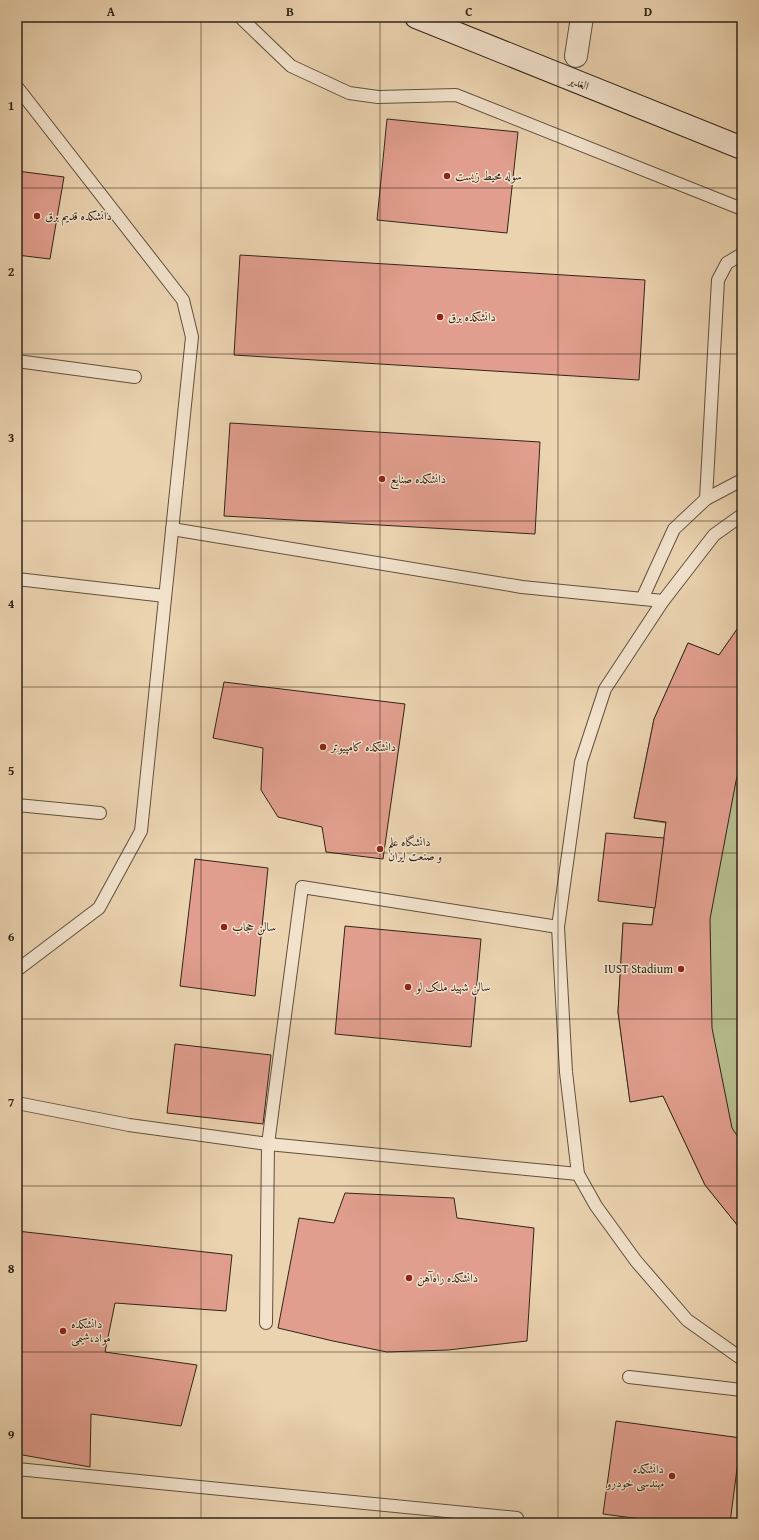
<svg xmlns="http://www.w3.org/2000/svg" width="759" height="1540" font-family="'Gentium Book Plus',Amiri,serif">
  <rect width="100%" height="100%" fill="#ebd3b0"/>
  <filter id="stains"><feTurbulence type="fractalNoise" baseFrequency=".005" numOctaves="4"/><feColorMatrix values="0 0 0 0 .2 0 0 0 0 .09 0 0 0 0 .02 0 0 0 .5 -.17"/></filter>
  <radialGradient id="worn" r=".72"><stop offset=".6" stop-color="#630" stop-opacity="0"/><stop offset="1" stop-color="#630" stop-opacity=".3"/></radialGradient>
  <!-- green -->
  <path fill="#b6bc8c" stroke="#747052" d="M 742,622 L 742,1231 L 705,1185 L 663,1096 L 630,1102 L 618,1012 L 623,923 L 652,925 L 666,823 L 634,818 L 654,719 L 688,643 L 719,655 Z"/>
  <!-- building -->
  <g fill="#e19e8e" stroke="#312418">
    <path d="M 387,119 L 518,132 L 507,233 L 377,220 Z"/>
    <path d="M 17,171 L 64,177 L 50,259 L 17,255 Z"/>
    <path d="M 240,255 L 645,280 L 639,380 L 234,355 Z"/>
    <path d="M 230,423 L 540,442 L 535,534 L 224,516 Z"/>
    <path d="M 742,622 L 742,757 L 736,781 L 710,919 L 712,1028 L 732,1128 L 742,1143 L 742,1231 L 705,1185 L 663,1096 L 630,1102 L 618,1012 L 623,923 L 652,925 L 666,822 L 634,818 L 654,719 L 688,643 L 719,655 Z"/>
    <path d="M 224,682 L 405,704 L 383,859 L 326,852 L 322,827 L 278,817 L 261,790 L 263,748 L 213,738 Z"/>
    <path d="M 606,833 L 664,838 L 655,908 L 598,901 Z"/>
    <path d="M 195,859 L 268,868 L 255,996 L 180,986 Z"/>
    <path d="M 345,926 L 481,939 L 471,1047 L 335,1034 Z"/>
    <path d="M 175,1044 L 271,1055 L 263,1124 L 167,1113 Z"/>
    <path d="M 345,1193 L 454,1198 L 457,1218 L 534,1228 L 527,1341 L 448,1350 L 387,1352 L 333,1341 L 278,1328 L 299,1218 L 334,1223 Z"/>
    <path d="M 17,1231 L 232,1255 L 226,1311 L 115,1303 L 105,1352 L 197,1365 L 181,1426 L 91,1414 L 90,1467 L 17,1454 Z"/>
    <path d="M 616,1421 L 741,1438 L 730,1523 L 671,1523 L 603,1514 Z"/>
  </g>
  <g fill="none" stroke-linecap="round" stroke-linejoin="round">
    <defs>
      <g id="service">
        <path d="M 240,17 L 291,66 L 349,93 L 378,97 L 456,95 L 742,209"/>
        <path d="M 17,87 L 183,300 L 192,337 L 141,831 L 99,908 L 17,970"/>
        <path d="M 17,361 L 135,377"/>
        <path d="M 706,499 L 718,280 L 727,263 L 742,254"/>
        <path d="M 742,515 L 714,535 L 663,601 L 605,689 L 581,762 L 558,927 L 566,1072 L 578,1174 L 596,1206 L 636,1261 L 687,1320 L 742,1359"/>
        <path d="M 172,529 L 522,587 L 663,601"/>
        <path d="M 17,579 L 165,596"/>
        <path d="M 642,599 L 674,529 L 706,499 L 742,480"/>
        <path d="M 17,805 L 100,813"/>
        <path d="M 17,1103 L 129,1125 L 268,1144 L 578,1174"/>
        <path d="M 266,1323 L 268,1144 L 302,887 L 558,927"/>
        <path d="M 629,1377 L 742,1390"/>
        <path d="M 17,1469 L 517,1518"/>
      </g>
      <path id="minor" d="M 576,56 L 582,17"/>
      <path id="secondary" d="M 416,17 L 742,148"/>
    </defs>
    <!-- service casing -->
    <use href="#service" stroke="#60503e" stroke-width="14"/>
    <!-- minor casing -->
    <use href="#minor" stroke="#60503e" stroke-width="24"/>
    <!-- secondary casing -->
    <use href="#secondary" stroke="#312418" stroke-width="24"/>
    <!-- service -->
    <use href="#service" stroke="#f2e2cc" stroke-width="12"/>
    <!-- minor -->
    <use href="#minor" stroke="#f2e2cc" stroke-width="22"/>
    <!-- secondary -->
    <use href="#secondary" stroke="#f2e2cc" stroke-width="22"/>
  </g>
  <!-- grid -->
  <path fill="none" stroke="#312418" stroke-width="1" stroke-opacity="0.55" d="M 201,17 L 201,1523M 380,17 L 380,1523M 558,17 L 558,1523M 17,188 L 742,188M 17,354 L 742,354M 17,521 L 742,521M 17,687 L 742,687M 17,853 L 742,853M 17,1019 L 742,1019M 17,1186 L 742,1186M 17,1352 L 742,1352"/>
  <!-- markers -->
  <g fill="#8f2418" stroke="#f2e2cc" stroke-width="1.5">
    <circle cx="447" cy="176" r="4"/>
    <circle cx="37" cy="216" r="4"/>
    <circle cx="440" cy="317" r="4"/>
    <circle cx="382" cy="479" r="4"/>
    <circle cx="323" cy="747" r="4"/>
    <circle cx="380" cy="849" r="4"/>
    <circle cx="224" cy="927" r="4"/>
    <circle cx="681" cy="969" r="4"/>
    <circle cx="408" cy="987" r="4"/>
    <circle cx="409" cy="1278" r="4"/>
    <circle cx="63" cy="1331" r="4"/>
    <circle cx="672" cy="1476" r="4"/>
  </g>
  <g text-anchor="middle" stroke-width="3" stroke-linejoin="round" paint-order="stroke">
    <!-- street labels -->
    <g font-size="12" fill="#312418" stroke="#f2e2cc">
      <text transform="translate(579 83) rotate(22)" y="4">الغدیر</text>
    </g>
    <!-- poi labels -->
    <g font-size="12" fill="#312418" stroke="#f2e2cc" text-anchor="start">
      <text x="455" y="180">سوله محیط زیست</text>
      <text x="45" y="220">دانشکده قدیم برق</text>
      <text x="448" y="321">دانشکده برق</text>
      <text x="390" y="483">دانشکده صنایع</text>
      <text x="331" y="751">دانشکده کامپیوتر</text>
      <text x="388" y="846">دانشگاه علم<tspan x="388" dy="14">و صنعت ایران</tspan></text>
      <text x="232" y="931">سالن حجاب</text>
      <text x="673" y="973" text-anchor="end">IUST Stadium</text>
      <text x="416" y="991">سالن شهید ملک لو</text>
      <text x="417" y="1282">دانشکده راه‌آهن</text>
      <text x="71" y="1328">دانشکده<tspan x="71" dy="14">مواد،شیمی</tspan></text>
      <text x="664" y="1473" text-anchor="end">دانشکده<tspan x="664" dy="14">مهندسی خودرو</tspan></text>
    </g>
  </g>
  <!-- margin -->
  <rect width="759" height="1540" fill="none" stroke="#ebd3b0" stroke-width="44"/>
  <rect x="22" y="22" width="715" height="1496" fill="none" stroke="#312418" stroke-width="1.5"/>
  <g font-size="13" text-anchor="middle" font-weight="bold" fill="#312418">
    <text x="111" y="16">A</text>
    <text x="290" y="16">B</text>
    <text x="469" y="16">C</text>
    <text x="648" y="16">D</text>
    <text x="11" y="110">1</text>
    <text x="11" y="276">2</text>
    <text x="11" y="442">3</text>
    <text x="11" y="608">4</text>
    <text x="11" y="775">5</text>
    <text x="11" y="941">6</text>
    <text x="11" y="1107">7</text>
    <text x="11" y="1273">8</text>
    <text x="11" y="1439">9</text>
  </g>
  <rect width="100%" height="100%" filter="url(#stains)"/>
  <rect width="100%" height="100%" fill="url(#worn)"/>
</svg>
